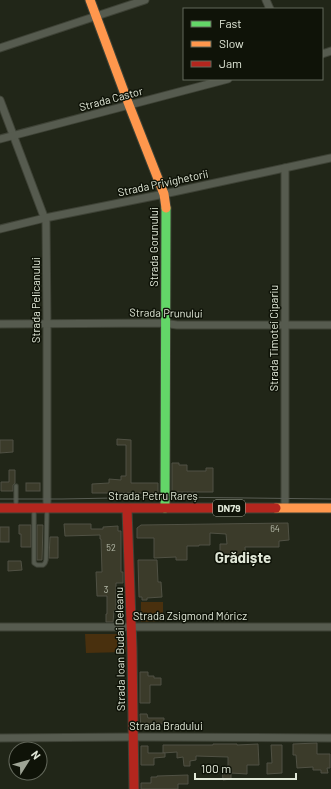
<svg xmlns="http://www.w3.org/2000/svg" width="331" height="789" font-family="Barlow,sans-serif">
  <rect width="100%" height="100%" fill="#212618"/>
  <!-- green -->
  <g fill="#49300e">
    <path d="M 141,602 L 163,602 L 163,621 L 141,622 Z"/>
    <path d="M 85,634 L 125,634 L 126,652 L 86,653 Z"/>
  </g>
  <!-- building -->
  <g fill="#3b3b2a" stroke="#505144">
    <path d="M 117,439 L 131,440 L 131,483 L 158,483 L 158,493 L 92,493 L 92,484 L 109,483 L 109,479 L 121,480 L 121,476 L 126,476 L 126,445 L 117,445 Z"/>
    <path d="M 0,440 L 13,440 L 13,452 L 0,453 Z"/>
    <path d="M 172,463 L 179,463 L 179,465 L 187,465 L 187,471 L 206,471 L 206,468 L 213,468 L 213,492 L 172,492 Z"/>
    <path d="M 9,470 L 15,470 L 15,483 L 13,485 L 13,491 L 1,491 L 1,482 L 9,482 Z"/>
    <rect x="26" y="483" width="14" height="8"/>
    <path d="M 288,523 L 289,540 L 279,541 L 279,547 L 245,547 L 246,563 L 234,563 L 234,554 L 220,554 L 220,544 L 227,544 L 226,534 L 210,533 L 210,545 L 199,545 L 199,546 L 187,546 L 187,560 L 176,560 L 176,557 L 154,558 L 154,538 L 137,538 L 137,528 L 141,525 Z"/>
    <path d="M 64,524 L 91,524 L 91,529 L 103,529 L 103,527 L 118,526 L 118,531 L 121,531 L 121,572 L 123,572 L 123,583 L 116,583 L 116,611 L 114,611 L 113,622 L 106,622 L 106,614 L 107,614 L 107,596 L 97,596 L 96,572 L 102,572 L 101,539 L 100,539 L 100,535 L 65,536 Z"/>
    <path d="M 19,525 L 31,525 L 31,547 L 21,547 L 21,534 L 19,534 Z"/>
    <path d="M 37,525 L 43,525 L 42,560 L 37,560 Z"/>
    <rect x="0" y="527" width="9" height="15"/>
    <path d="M 50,537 L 58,537 L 58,558 L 49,558 Z"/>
    <path d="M 138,560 L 157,560 L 158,582 L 161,582 L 162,597 L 147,598 L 147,600 L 142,600 L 142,597 L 139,597 Z"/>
    <path d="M 8,561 L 21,561 L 22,570 L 8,571 Z"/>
    <path d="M 140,672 L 148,672 L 148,676 L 154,676 L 154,678 L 161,678 L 161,685 L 150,685 L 150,703 L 140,703 Z"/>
    <path d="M 140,714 L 147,714 L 148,718 L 164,718 L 164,724 L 151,724 L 151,725 L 148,725 L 148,729 L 141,729 Z"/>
    <path d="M 317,743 L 317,754 L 330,754 L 330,768 L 327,768 L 328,773 L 321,773 L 321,770 L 313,770 L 313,767 L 297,768 L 296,755 L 293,755 L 293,744 Z"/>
    <path d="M 213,744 L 237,744 L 237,745 L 258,744 L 259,765 L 247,765 L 247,774 L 231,773 L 231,779 L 223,780 L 222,768 L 228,768 L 228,757 L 196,756 L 196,760 L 190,761 L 190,766 L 184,766 L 183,757 L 177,758 L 177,752 L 163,753 L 163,745 L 213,745 Z"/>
    <path d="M 271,745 L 282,745 L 282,773 L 267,774 L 267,763 L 272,763 Z"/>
    <path d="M 141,746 L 148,746 L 148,753 L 165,753 L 165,757 L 154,758 L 154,765 L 141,765 Z"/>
    <path d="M 188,775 L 188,784 L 178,784 L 178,789 L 141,789 L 141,783 L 151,783 L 151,777 L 157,777 L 157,776 Z"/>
  </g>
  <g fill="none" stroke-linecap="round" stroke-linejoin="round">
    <defs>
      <g id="lane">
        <path d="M 16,486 L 16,505"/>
        <path d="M 34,510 L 34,563 L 37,565 L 43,565 L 45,563 L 46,560 L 47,509"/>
      </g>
      <g id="street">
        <path d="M 266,0 L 270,9"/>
        <path d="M 0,48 L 145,0"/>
        <path d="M 322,54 L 331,51"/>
        <path d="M 0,100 L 46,222 L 47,324 L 47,509"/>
        <path d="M 0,139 L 228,79"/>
        <path d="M 0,229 L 45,218 L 164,194 L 331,158"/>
        <path d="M 0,324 L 163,323 L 177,325 L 331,325"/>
        <path d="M 285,508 L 285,168"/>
        <path d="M 0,627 L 331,627"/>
        <path d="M 0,738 L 134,737 L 331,738"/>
      </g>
      <path id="fast" d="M 165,508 L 166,208"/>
      <g id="slow">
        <path d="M 90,0 L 129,105 L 164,194 L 166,208"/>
        <path d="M 276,508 L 331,508"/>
      </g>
      <g id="jam">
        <path d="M 0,508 L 276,508"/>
        <path d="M 127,509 L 132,649 L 134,789"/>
      </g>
    </defs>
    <!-- lane casing -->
    <use href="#lane" stroke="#3e4236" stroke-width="5.5"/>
    <!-- street casing -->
    <use href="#street" stroke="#3e4236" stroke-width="9"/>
    <!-- fast casing -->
    <use href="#fast" stroke="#3e4236" stroke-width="11"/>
    <!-- slow casing -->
    <use href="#slow" stroke="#3e4236" stroke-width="11"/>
    <!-- jam casing -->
    <use href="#jam" stroke="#3e4236" stroke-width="11"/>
    <!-- lane -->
    <use href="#lane" stroke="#565b4f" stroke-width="3.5"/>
    <!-- street -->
    <use href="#street" stroke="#565b4f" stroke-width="7"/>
    <!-- fast -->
    <use href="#fast" stroke="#63d668" stroke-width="9"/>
    <!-- slow -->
    <use href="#slow" stroke="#ff974d" stroke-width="9"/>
    <!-- jam -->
    <use href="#jam" stroke="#b3261e" stroke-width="9"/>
    <!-- tram -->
    <path stroke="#595d54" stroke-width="1" d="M 0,499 L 62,499 L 165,497 L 331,499"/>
  </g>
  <g text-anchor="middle" stroke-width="3" stroke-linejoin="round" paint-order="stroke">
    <!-- number labels -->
    <g font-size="9" fill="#b8bdac">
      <text x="275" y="532">64</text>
      <text x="111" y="551">52</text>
      <text x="106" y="593">3</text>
    </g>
    <!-- shield labels -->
    <rect fill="#0f1308" stroke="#a2a89a" stroke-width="1" x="213" y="500" width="32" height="16" rx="3"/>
    <g font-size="10" font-weight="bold" fill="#e1e8d8">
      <text x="229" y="512">DN79</text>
    </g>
    <!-- street labels -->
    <g font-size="11" fill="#e1e8d8" stroke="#0f1308">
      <text transform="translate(111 99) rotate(-15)" y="4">Strada Castor</text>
      <text transform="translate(163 183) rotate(-12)" y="4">Strada Privighetorii</text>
      <text transform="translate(154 247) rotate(-90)" y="4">Strada Gorunului</text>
      <text transform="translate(36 300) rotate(-90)" y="4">Strada Pelicanului</text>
      <text transform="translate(166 313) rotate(1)" y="4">Strada Prunului</text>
      <text transform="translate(274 338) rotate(-90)" y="4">Strada Timotei Cipariu</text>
      <text x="153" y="500">Strada Petru Rareș</text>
      <text x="190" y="620">Strada Zsigmond Móricz</text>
      <text transform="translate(120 649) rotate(-91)" y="4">Strada Ioan Budai Deleanu</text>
      <text x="166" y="730">Strada Bradului</text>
    </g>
    <!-- district labels -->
    <g font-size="15" font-weight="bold" fill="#e1e8d8" stroke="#0f1308">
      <text x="243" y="563">Grădiște</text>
    </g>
  </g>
  <!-- legend -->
  <rect x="183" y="8" width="140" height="72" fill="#0f1308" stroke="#63685b"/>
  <rect x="191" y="21" width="20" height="6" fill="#63d668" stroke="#63685b"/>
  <text x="219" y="28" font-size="12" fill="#e1e8d8">Fast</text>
  <rect x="191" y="41" width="20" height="6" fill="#ff974d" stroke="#63685b"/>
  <text x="219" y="48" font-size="12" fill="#e1e8d8">Slow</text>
  <rect x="191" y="61" width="20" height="6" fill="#b3261e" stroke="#63685b"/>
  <text x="219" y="68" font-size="12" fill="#e1e8d8">Jam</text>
  <!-- north arrow -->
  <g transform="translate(28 761) rotate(53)"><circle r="19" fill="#0f1308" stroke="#63685b"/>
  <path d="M0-3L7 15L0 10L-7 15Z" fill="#9ea495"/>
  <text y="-6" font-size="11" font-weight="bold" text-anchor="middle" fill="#e1e8d8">N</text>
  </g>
  <!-- scale -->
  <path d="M195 773v6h101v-6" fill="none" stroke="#e1e8d8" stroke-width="2"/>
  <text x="201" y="773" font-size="12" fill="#e1e8d8" stroke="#0f1308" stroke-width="3" paint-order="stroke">100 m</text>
</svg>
